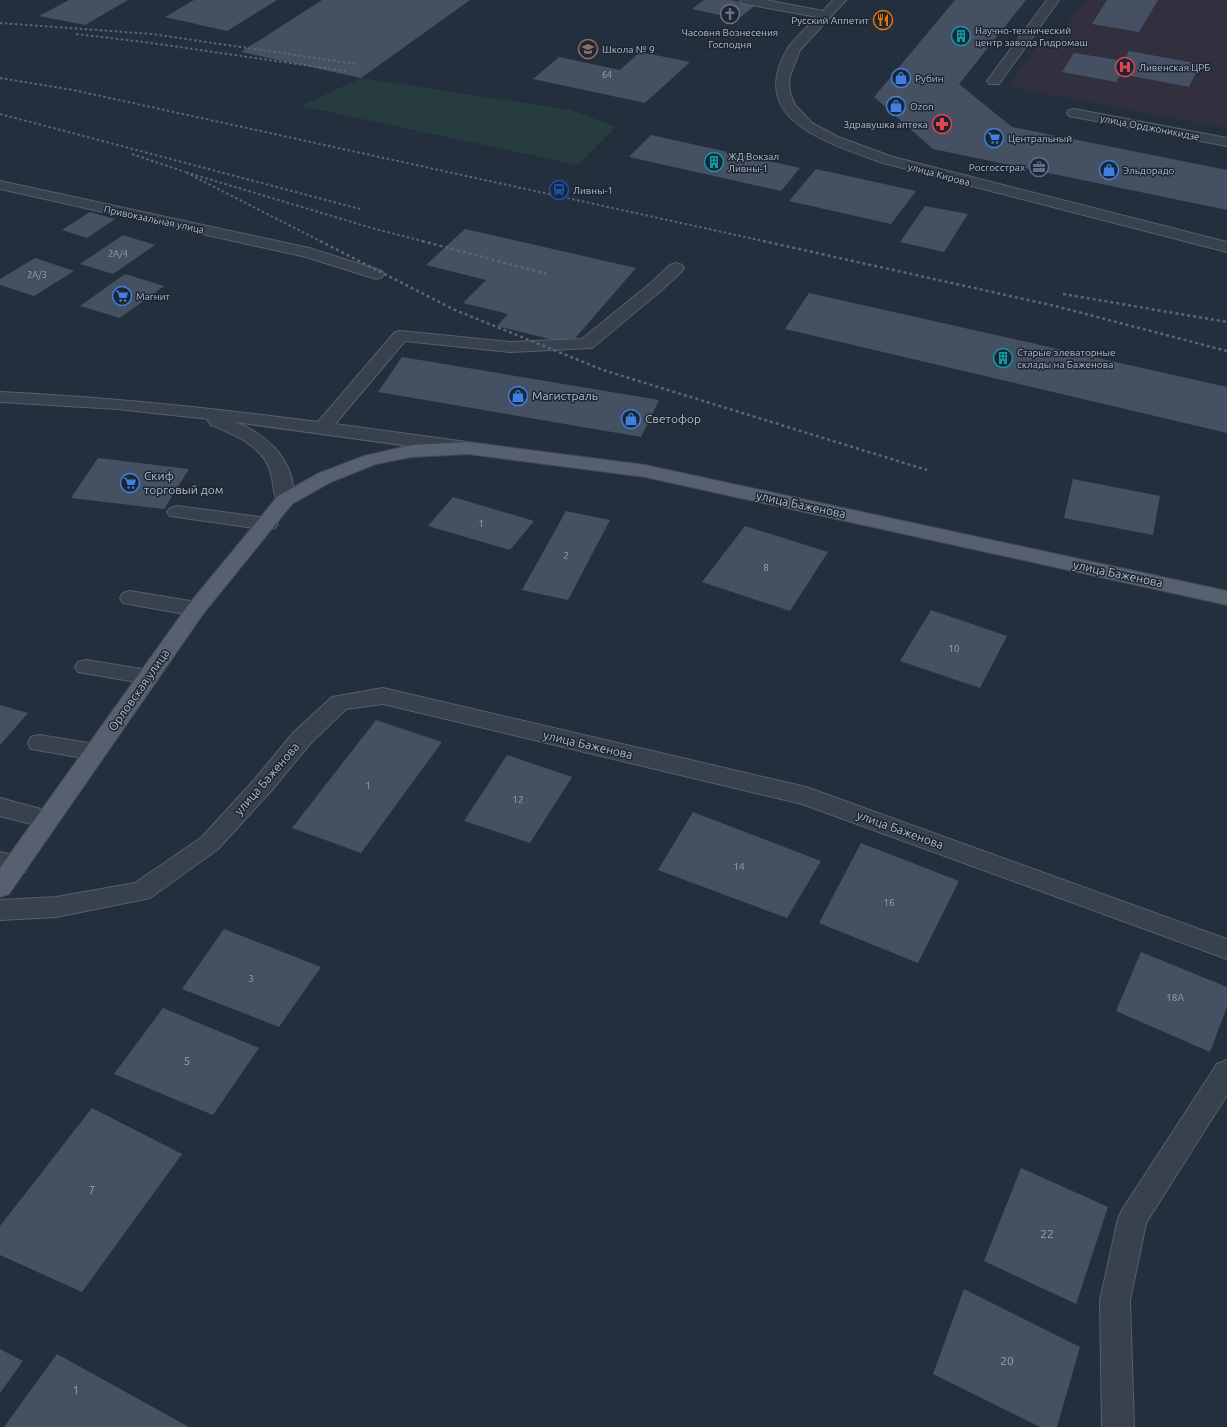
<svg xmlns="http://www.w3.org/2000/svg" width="1227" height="1427" font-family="Ubuntu,sans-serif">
  <rect width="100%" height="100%" fill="#242f3e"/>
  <!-- medical -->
  <path fill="#32303f" d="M 1085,0 L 1227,0 L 1227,128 L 1009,87 L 1038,44 L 1053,46 Z"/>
  <!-- green -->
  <path fill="#263c3f" d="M 361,78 L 571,110 L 616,127 L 578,165 L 301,106 Z"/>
  <!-- building -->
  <g fill="#455162">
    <path d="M 69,0 L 128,0 L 85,25 L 39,16 Z"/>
    <path d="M 194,0 L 277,0 L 227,31 L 165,17 Z"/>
    <path d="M 322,0 L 470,0 L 361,78 L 241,52 Z"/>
    <path d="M 704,0 L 731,0 L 756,5 L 738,19 L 692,9 Z"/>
    <path d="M 955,0 L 1026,0 L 959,84 L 1012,127 L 1227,170 L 1227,210 L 933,149 L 874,97 Z"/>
    <path d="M 1107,0 L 1158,0 L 1139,32 L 1092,24 Z"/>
    <path d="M 1129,51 L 1200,64 L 1189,87 L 1121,74 L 1116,82 L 1062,72 L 1074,53 L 1124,61 Z"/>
    <path d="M 640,52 L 690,62 L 645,103 L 533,79 L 559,57 L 620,70 Z"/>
    <path d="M 651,135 L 800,168 L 781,191 L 629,157 Z"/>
    <path d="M 816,169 L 916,191 L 891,224 L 789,201 Z"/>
    <path d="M 925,206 L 968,214 L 944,252 L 900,242 Z"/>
    <path d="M 90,212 L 115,219 L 87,238 L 62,230 Z"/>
    <path d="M 465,229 L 636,268 L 570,344 L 497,326 L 508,314 L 463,303 L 486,280 L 426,265 Z"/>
    <path d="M 123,235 L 155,245 L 113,274 L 80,264 Z"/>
    <path d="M 35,258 L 74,271 L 34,296 L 0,285 L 0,279 Z"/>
    <path d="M 125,274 L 164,286 L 120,318 L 80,306 Z"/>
    <path d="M 809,293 L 1227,387 L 1227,433 L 785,329 Z"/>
    <path d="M 402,357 L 659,400 L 641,437 L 378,392 Z"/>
    <path d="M 98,458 L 189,469 L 164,509 L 71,498 Z"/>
    <path d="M 1073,479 L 1160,496 L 1153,535 L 1064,518 Z"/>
    <path d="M 453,497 L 534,521 L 510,550 L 428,526 Z"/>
    <path d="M 566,511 L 610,520 L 568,600 L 522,590 Z"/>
    <path d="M 745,526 L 828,552 L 790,611 L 702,582 Z"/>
    <path d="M 931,610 L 1007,636 L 980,688 L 900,661 Z"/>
    <path d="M 0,705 L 28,713 L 0,745 Z"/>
    <path d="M 376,720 L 442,742 L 361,853 L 292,828 Z"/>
    <path d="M 507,755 L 572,777 L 530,843 L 464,821 Z"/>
    <path d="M 693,812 L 821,861 L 787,918 L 658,870 Z"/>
    <path d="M 861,843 L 959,881 L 918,963 L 819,923 Z"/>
    <path d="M 224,929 L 321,967 L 279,1027 L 182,989 Z"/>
    <path d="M 1141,952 L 1227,987 L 1227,1007 L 1210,1052 L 1116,1011 Z"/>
    <path d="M 163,1008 L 259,1048 L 213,1115 L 114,1074 Z"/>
    <path d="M 92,1108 L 182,1154 L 82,1292 L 0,1255 L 0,1226 Z"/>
    <path d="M 1021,1168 L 1108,1207 L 1076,1304 L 984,1261 Z"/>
    <path d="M 964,1289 L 1080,1347 L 1057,1427 L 1040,1427 L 933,1374 Z"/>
    <path d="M 0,1349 L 23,1361 L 0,1393 Z"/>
    <path d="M 57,1354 L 189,1427 L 4,1427 Z"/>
  </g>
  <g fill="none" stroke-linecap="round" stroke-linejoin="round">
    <defs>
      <g id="minor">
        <path d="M 740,0 L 766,0 L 823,11 L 833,0 L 846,0 L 800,50 L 789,79 L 790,93 L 795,105 L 812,123 L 838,137 L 893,157 L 1227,242 L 1227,252 L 883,163 C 832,144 744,121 788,48 C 795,37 808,27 817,17 L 746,4 L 742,3 Z"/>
        <path d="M 1047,0 L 1059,0 L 999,84 L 989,84 L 987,81 Z"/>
        <path d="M 1074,109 L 1227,138 L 1227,146 L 1069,116 L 1067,113 L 1069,110 Z"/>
        <path d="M 0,181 L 309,248 L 382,271 L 384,274 L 382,277 L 376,279 L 306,257 L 0,189 Z"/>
        <path d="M 676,263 L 682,265 L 684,268 L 682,271 L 664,288 L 592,348 L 510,352 L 405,341 L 335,424 L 467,442 L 474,444 L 476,448 L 474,452 L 467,454 L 235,422 C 263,433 289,454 293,486 C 294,493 296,499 292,504 L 285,506 L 278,504 C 273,496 274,484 271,474 C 264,446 235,435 211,425 L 208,421 L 209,419 L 117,409 L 0,402 L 0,392 C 106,397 212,408 318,422 L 395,332 L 401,331 L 510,342 L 582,339 L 652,282 L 670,265 Z"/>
        <path d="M 177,506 L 268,518 L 275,520 L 278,524 L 275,528 L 268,530 L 170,516 L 167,512 L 170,508 Z"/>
        <path d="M 130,591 L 196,602 L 203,604 L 206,609 L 203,614 L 196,616 L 123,603 L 120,598 L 123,593 Z"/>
        <path d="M 86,660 L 148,670 L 156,672 L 159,677 L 156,682 L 148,684 L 78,672 L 75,667 L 78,662 Z"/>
        <path d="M 383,688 L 806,787 L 1227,939 L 1227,959 L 802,804 L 383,704 L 346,709 L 310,744 L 271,791 L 218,849 L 150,898 L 56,917 L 0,920 L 0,900 L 56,897 L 135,883 L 202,837 L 255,779 L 294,732 L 332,697 Z"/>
        <path d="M 39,735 L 95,744 L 103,746 L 106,752 L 103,758 L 95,760 L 31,749 L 28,743 L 31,737 Z"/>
        <path d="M 0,798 L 55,813 L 59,819 L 55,825 L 47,828 L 0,816 Z"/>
        <path d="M 0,852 L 25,858 L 28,865 L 25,872 L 16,874 L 0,870 Z"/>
        <path d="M 1227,1060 L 1227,1095 L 1146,1223 L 1130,1300 L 1134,1427 L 1102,1427 L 1100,1300 L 1118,1219 L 1122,1210 L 1217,1064 Z"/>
      </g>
      <path id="major" d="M 468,442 L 645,465 L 1227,591 L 1227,605 L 645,477 L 468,454 L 412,457 L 376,464 L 331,482 L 292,504 L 203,614 L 9,894 L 0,897 L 0,868 L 189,604 L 278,496 L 317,474 L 364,456 L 412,445 Z"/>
    </defs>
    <!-- minor casing -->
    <use href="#minor" stroke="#565f6c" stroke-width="2"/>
    <!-- major casing -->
    <use href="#major" stroke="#414a57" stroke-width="2"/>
    <!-- minor -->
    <use href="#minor" fill="#38414e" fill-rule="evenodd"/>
    <!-- major -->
    <use href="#major" fill="#56606e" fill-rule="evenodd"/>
    <!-- rail-far1 -->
    <g stroke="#5a6575" stroke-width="2" stroke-dasharray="2.5 2.5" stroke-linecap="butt">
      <path d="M 0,23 L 152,34 L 356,64"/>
      <path d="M 76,34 L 144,42 L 346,71"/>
      <path d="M 0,78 L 73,90 L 768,242"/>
      <path d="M 0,114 L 360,209"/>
      <path d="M 132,154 L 185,172"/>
      <path d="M 322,242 L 185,172 L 372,228 L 426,242"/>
    </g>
    <!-- rail -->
    <g stroke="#5a6575" stroke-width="2.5" stroke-dasharray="3 3" stroke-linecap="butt">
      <path d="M 320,241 L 455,310 L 603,370 L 927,470"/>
      <path d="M 422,241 L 547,274"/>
      <path d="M 763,241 L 1055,306 L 1227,351"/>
      <path d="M 1063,294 L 1227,322"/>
    </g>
  </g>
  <!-- icons -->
  <defs>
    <symbol id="church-ring" viewBox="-11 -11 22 22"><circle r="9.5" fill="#1d2633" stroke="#6b7280" stroke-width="1.5"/><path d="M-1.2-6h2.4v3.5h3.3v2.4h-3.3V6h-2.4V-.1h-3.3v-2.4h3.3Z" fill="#6b7280"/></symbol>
    <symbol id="restaurant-ring" viewBox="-11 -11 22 22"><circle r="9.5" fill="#1d2633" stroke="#e8710a" stroke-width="1.5"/><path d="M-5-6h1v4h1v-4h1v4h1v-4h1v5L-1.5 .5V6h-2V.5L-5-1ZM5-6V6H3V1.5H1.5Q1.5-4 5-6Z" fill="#e8710a"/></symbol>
    <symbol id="building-ring" viewBox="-11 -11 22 22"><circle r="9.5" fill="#1d2633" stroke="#0f9aa8" stroke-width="1.5"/><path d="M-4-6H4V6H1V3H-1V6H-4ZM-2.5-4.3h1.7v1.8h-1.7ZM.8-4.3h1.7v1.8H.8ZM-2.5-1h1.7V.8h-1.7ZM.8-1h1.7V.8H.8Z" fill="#0f9aa8"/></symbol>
    <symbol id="school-ring" viewBox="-11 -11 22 22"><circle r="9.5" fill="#1d2633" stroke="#8d6e63" stroke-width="1.5"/><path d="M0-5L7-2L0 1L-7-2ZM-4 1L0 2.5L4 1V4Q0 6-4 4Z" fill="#8d6e63"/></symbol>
    <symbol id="hospital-ring" viewBox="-11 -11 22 22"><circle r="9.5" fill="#1d2633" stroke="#e0444e" stroke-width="1.5"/><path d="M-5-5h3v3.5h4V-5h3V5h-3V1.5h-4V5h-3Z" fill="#e0444e"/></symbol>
    <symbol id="shop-ring" viewBox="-11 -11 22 22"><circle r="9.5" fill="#1d2633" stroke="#3f7fe0" stroke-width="1.5"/><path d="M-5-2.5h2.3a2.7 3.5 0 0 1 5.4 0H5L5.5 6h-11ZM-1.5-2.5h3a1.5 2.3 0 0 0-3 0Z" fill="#3f7fe0"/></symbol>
    <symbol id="pharmacy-ring" viewBox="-11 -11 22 22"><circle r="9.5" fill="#1d2633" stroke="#e0444e" stroke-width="1.5"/><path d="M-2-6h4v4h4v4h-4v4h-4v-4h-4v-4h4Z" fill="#e0444e"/></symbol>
    <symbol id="supermarket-ring" viewBox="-11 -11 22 22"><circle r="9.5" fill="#1d2633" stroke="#3f7fe0" stroke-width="1.5"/><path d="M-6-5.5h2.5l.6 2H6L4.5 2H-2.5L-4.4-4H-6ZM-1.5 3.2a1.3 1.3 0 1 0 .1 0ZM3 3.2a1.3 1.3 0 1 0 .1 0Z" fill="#3f7fe0"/></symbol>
    <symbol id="office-ring" viewBox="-11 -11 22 22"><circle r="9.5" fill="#1d2633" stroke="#5c6f8a" stroke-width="1.5"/><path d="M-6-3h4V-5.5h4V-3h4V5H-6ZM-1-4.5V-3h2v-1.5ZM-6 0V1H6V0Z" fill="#5c6f8a"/></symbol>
    <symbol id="station-ring" viewBox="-11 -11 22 22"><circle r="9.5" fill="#1d2633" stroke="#1a4fb4" stroke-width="1.5"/><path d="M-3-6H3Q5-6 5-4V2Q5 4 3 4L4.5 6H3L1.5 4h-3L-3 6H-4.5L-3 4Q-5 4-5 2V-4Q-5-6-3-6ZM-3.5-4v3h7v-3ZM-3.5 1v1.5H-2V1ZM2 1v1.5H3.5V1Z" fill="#1a4fb4"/></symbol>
  </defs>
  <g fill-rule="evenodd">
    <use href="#church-ring" x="719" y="3" width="22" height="22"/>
    <use href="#restaurant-ring" x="872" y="9" width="22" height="22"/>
    <use href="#building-ring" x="950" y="25" width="22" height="22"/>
    <use href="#school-ring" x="577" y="38" width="22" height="22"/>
    <use href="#hospital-ring" x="1114" y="56" width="22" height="22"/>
    <use href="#shop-ring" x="890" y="67" width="22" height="22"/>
    <use href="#shop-ring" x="885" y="95" width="22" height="22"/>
    <use href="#pharmacy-ring" x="931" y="113" width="22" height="22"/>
    <use href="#supermarket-ring" x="983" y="127" width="22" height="22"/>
    <use href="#building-ring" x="703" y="151" width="22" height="22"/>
    <use href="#office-ring" x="1028" y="156" width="22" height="22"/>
    <use href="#shop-ring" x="1098" y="159" width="22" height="22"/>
    <use href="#station-ring" x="548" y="179" width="22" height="22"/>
    <use href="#supermarket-ring" x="111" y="285" width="22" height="22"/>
    <use href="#building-ring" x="992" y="347" width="22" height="22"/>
    <use href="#shop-ring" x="507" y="385" width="22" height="22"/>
    <use href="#shop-ring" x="620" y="408" width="22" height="22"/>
    <use href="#supermarket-ring" x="119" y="472" width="22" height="22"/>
  </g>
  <g text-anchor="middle" stroke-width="3" stroke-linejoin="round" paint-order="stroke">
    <!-- far-number labels -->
    <g font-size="9" fill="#98a1af">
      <text x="607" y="78">64</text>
      <text x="118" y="257">2А/4</text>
      <text x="37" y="278">2А/3</text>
    </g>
    <!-- far-poi labels -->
    <g font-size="10" fill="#b4bcc9" stroke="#1d2633" text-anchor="start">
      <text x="869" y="24" text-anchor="end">Русский Аппетит</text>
      <text x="975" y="34">Научно-технический<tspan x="975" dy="12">центр завода Гидромаш</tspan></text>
      <text x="730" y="36" text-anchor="middle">Часовня Вознесения<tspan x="730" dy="12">Господня</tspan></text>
      <text x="602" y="53">Школа № 9</text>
      <text x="1139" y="71">Ливенская ЦРБ</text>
      <text x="915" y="82">Рубин</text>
      <text x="910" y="110">Ozon</text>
      <text x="928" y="128" text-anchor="end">Здравушка аптека</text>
      <text x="1008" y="142">Центральный</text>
      <text x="728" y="160">ЖД Вокзал<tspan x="728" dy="12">Ливны-1</tspan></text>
      <text x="1025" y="171" text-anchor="end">Росгосстрах</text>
      <text x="1123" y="174">Эльдорадо</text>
      <text x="573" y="194">Ливны-1</text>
      <text x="136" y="300">Магнит</text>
      <text x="1017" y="356">Старые элеваторные<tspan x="1017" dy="12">склады на Баженова</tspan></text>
    </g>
    <!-- far-street labels -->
    <g font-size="10" fill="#b4bcc9" stroke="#1d2633">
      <text transform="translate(1150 127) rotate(11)" y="4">улица Орджоникидзе</text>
      <text transform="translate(939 174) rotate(15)" y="4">улица Кирова</text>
      <text transform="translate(154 219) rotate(12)" y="4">Привокзальная улица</text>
    </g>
    <!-- number labels -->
    <g font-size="10" fill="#98a1af">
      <text x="481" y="527">1</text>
      <text x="566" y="559">2</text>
      <text x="766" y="571">8</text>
      <text x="954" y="652">10</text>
      <text x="368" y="789">1</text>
      <text x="518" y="803">12</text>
      <text x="739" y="870">14</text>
      <text x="889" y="906">16</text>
      <text x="251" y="982">3</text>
      <text x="1175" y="1001">18А</text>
    </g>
    <!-- poi labels -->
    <g font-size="12" fill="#b4bcc9" stroke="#1d2633" text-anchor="start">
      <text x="532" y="400">Магистраль</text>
      <text x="645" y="423">Светофор</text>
      <text x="144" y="480">Скиф<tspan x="144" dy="14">торговый дом</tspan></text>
    </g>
    <!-- street labels -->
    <g font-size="12" fill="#b4bcc9" stroke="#1d2633">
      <text transform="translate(801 505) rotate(12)" y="4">улица Баженова</text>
      <text transform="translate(1118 574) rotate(12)" y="4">улица Баженова</text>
      <text transform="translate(139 690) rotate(-55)" y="4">Орловская улица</text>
      <text transform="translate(588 745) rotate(13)" y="4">улица Баженова</text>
      <text transform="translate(267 779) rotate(-49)" y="4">улица Баженова</text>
      <text transform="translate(900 830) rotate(20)" y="4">улица Баженова</text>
    </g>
    <!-- near-number labels -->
    <g font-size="12" fill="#98a1af">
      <text x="187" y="1065">5</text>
      <text x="92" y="1194">7</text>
      <text x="1047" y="1238">22</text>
      <text x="1007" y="1365">20</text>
      <text x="76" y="1394">1</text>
    </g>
  </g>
</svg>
